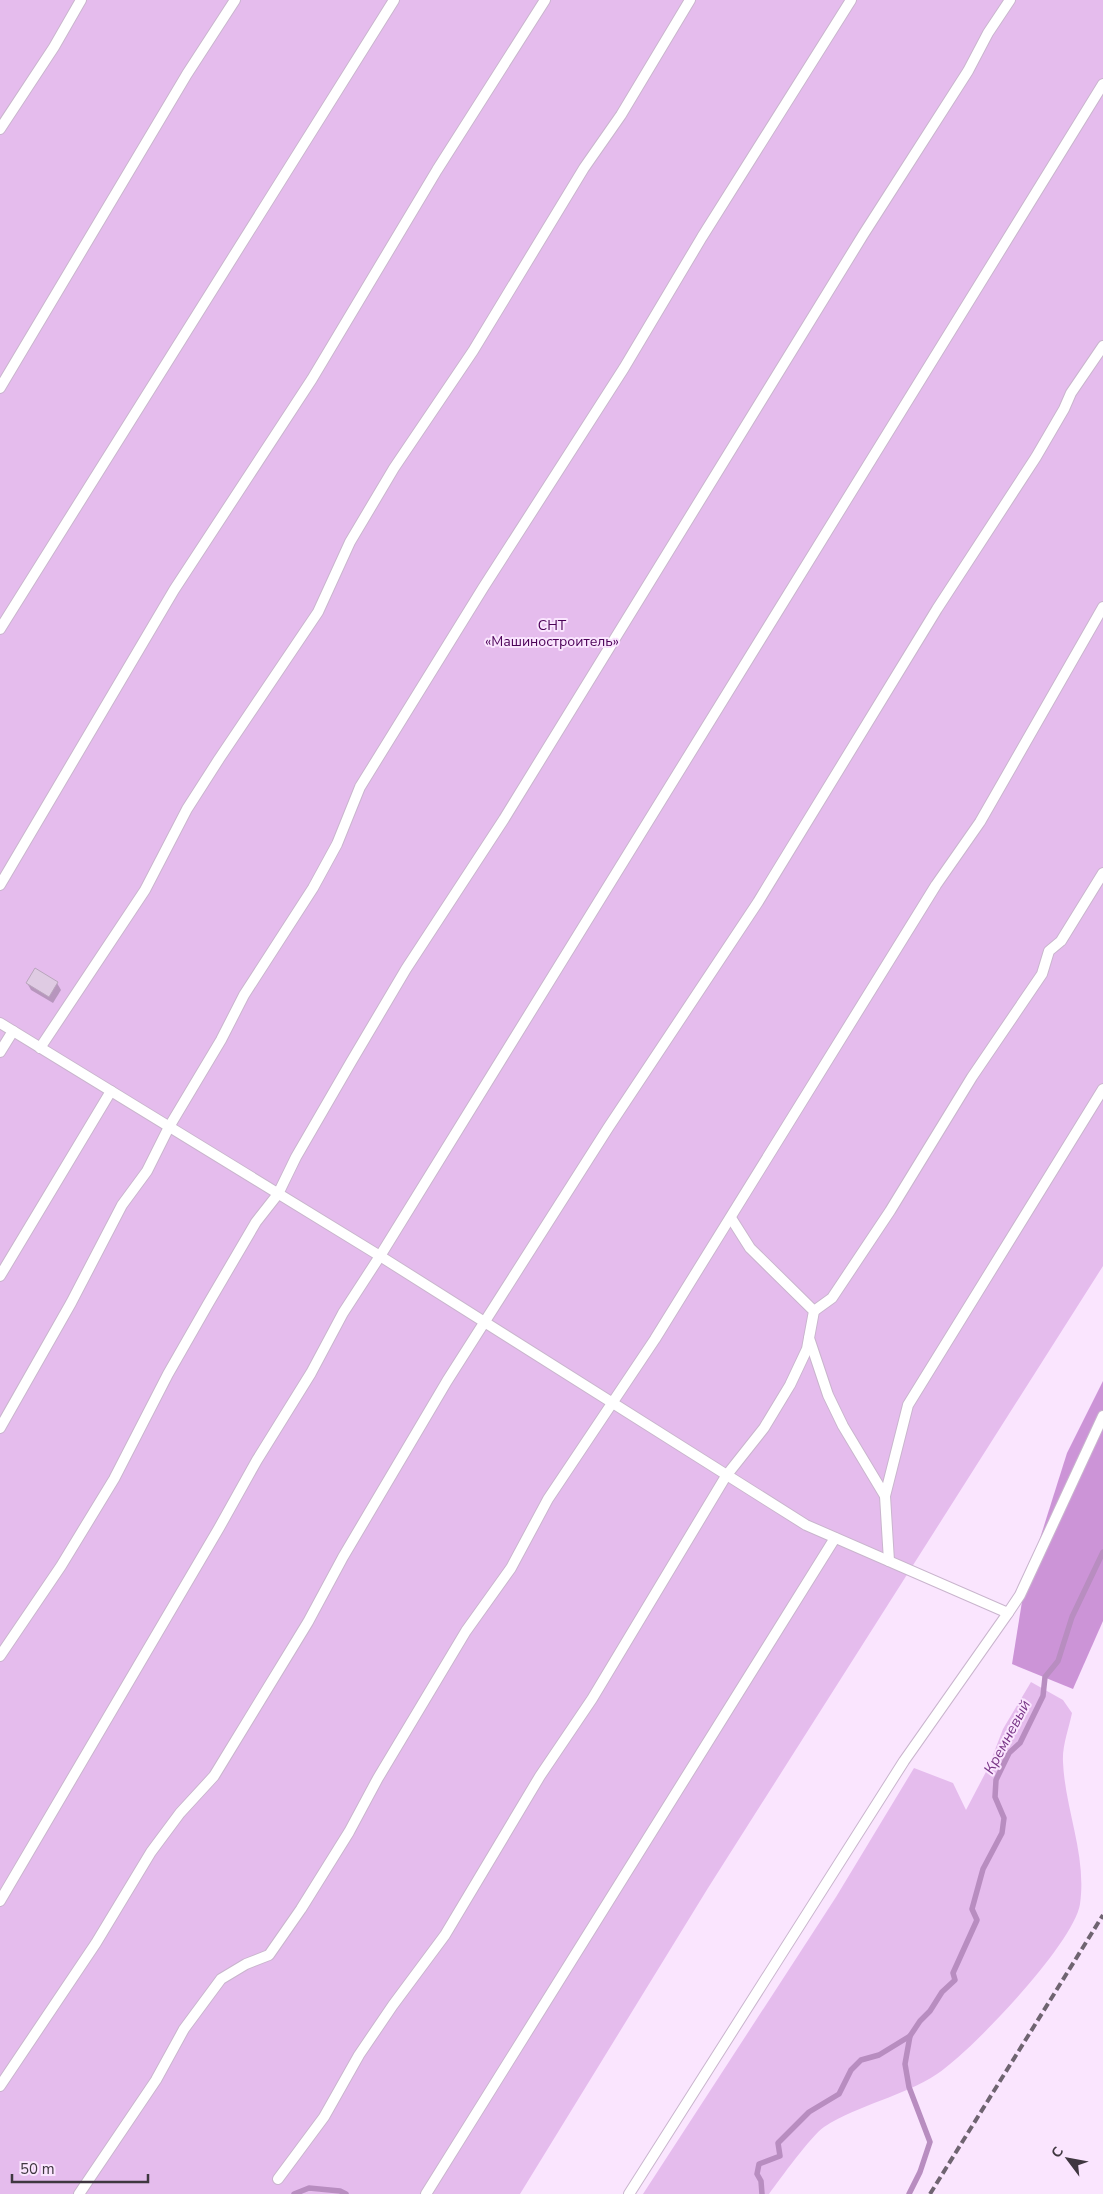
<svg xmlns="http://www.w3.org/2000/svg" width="1103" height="2194" font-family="'Nunito Sans',sans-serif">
  <rect width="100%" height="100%" fill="#fae5fe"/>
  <!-- green -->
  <g fill="#e5bced">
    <path d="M 0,0 L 1103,0 L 1103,1266 L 708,1888 L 520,2194 L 0,2194 Z"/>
    <path d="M 1031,1682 L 1063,1700 L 1072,1713 C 1069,1728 1062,1746 1063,1762 C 1065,1810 1087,1855 1080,1904 C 1074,1943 972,2051 937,2074 C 902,2097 860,2104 824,2127 C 811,2136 780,2179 769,2194 L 643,2194 L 836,1897 L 914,1768 L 953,1783 L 966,1810 L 988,1768 L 1003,1729 Z"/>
  </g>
  <!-- forest -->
  <path fill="#cc94d7" d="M 1103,1381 L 1103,1621 L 1073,1689 L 1012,1664 L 1024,1589 L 1067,1453 Z"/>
  <!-- shadow -->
  <path fill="#0003" d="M 27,983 L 57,983 L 61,990 L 53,1003 L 31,990 Z"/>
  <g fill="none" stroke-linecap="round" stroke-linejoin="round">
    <!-- stream -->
    <g stroke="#b88dc0" stroke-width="5.5">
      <path d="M 294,2194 L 309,2188 L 340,2191 L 346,2194"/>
      <path d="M 762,2194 L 761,2181 L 757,2174 L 759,2164 L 780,2156 L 778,2143 L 809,2112 L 839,2094 L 851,2070 L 861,2060 L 879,2055 L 910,2036 L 920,2021 L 930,2011 L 942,1992 L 955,1980 L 953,1973 L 977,1920 L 972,1909 L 983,1869 L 1002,1833 L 1004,1818 L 995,1797 L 996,1780 L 1009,1753 L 1020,1743 L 1043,1696 L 1045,1677 L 1058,1661 L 1072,1617 L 1103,1552"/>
      <path d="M 909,2194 L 920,2172 L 930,2142 L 909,2087 L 905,2064 L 910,2036"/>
    </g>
  </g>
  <!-- building -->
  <path fill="#dfcbe3" stroke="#b9a5bc" d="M 35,968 L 58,982 L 49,997 L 26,983 Z"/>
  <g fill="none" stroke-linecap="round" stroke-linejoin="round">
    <defs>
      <g id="lane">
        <path d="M 0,129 L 54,47 L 81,0"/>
        <path d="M 0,388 L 187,74 L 235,0"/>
        <path d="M 0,629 L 394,0"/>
        <path d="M 0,885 L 174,590 L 312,379 L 437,170 L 545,0"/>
        <path d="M 0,1023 L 380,1256 L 806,1525 L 1008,1613 L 1020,1595 L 1103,1416"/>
        <path d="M 40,1048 L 145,890 L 187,809 L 219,759 L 318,612 L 350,542 L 394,468 L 473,351 L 584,168 L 621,115 L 690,0"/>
        <path d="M 0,1052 L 13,1031"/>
        <path d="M 731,1218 L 750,1248 L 814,1311 L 809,1338 L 828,1395 L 843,1426 L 885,1496"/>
        <path d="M 0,1276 L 111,1091"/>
        <path d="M 814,1311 L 832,1298 L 890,1211 L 972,1077 L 1042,974 L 1049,951 L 1061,941 L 1103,873"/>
        <path d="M 0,1428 L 71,1303 L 122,1205 L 147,1171 L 169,1127 L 221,1040 L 244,995 L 313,888 L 337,844 L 360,787 L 483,588 L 624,368 L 702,237 L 851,0"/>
        <path d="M 889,1561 L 885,1496 L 908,1405 L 1103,1089"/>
        <path d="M 0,1656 L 61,1566 L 114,1479 L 168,1374 L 208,1304 L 256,1222 L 278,1194 L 296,1157 L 351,1062 L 406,969 L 504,819 L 863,235 L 968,71 L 988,33 L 1010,0"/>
        <path d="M 0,1901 L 219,1528 L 257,1460 L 311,1373 L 343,1313 L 380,1256 L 1103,84"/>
        <path d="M 0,2086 L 96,1943 L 151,1852 L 180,1813 L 214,1776 L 308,1622 L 343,1557 L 447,1381 L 608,1128 L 758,902 L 937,609 L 1036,457 L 1064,409 L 1071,393 L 1103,346"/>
        <path d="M 278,2179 L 324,2117 L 359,2055 L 393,2005 L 445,1935 L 540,1776 L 592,1699 L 726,1476 L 764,1428 L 790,1385 L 807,1349 L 809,1338"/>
        <path d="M 79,2194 L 156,2080 L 184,2029 L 221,1979 L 246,1964 L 269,1955 L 301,1909 L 349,1832 L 378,1778 L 466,1631 L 511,1568 L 548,1499 L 655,1339 L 936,885 L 980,822 L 1103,607"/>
        <path d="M 426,2194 L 835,1538"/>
        <path d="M 629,2194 L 904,1761 L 1008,1613"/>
      </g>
    </defs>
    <!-- lane casing -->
    <use href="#lane" stroke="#c9b5cd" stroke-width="12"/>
    <!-- lane -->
    <use href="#lane" stroke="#fff" stroke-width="10"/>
    <!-- rail -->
    <path stroke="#6f6471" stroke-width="4" stroke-dasharray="8 4" stroke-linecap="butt" d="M 930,2194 L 1103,1915"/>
  </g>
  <g text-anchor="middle" stroke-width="4" stroke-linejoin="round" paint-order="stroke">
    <!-- park labels -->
    <g font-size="14" fill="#4b0157" stroke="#fae5fe">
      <text x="552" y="630">СНТ<tspan x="552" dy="16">«Машиностроитель»</tspan></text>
    </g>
    <!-- water labels -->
    <g font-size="15" font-style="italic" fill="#783586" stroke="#fae5fe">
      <text transform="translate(1007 1737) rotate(-62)" y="5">Кремневый</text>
    </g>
  </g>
  <!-- north arrow -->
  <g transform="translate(1068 2159) rotate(302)" stroke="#fae5fe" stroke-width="4" paint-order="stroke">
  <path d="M0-4L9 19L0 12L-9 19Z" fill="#3f3740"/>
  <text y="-8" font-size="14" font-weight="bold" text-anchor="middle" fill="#3f3740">С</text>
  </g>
  <!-- scale -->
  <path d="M12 2174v8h136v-8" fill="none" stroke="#3f3740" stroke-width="2.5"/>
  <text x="20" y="2174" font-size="15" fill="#3f3740" stroke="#fae5fe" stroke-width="4" paint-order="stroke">50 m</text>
</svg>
